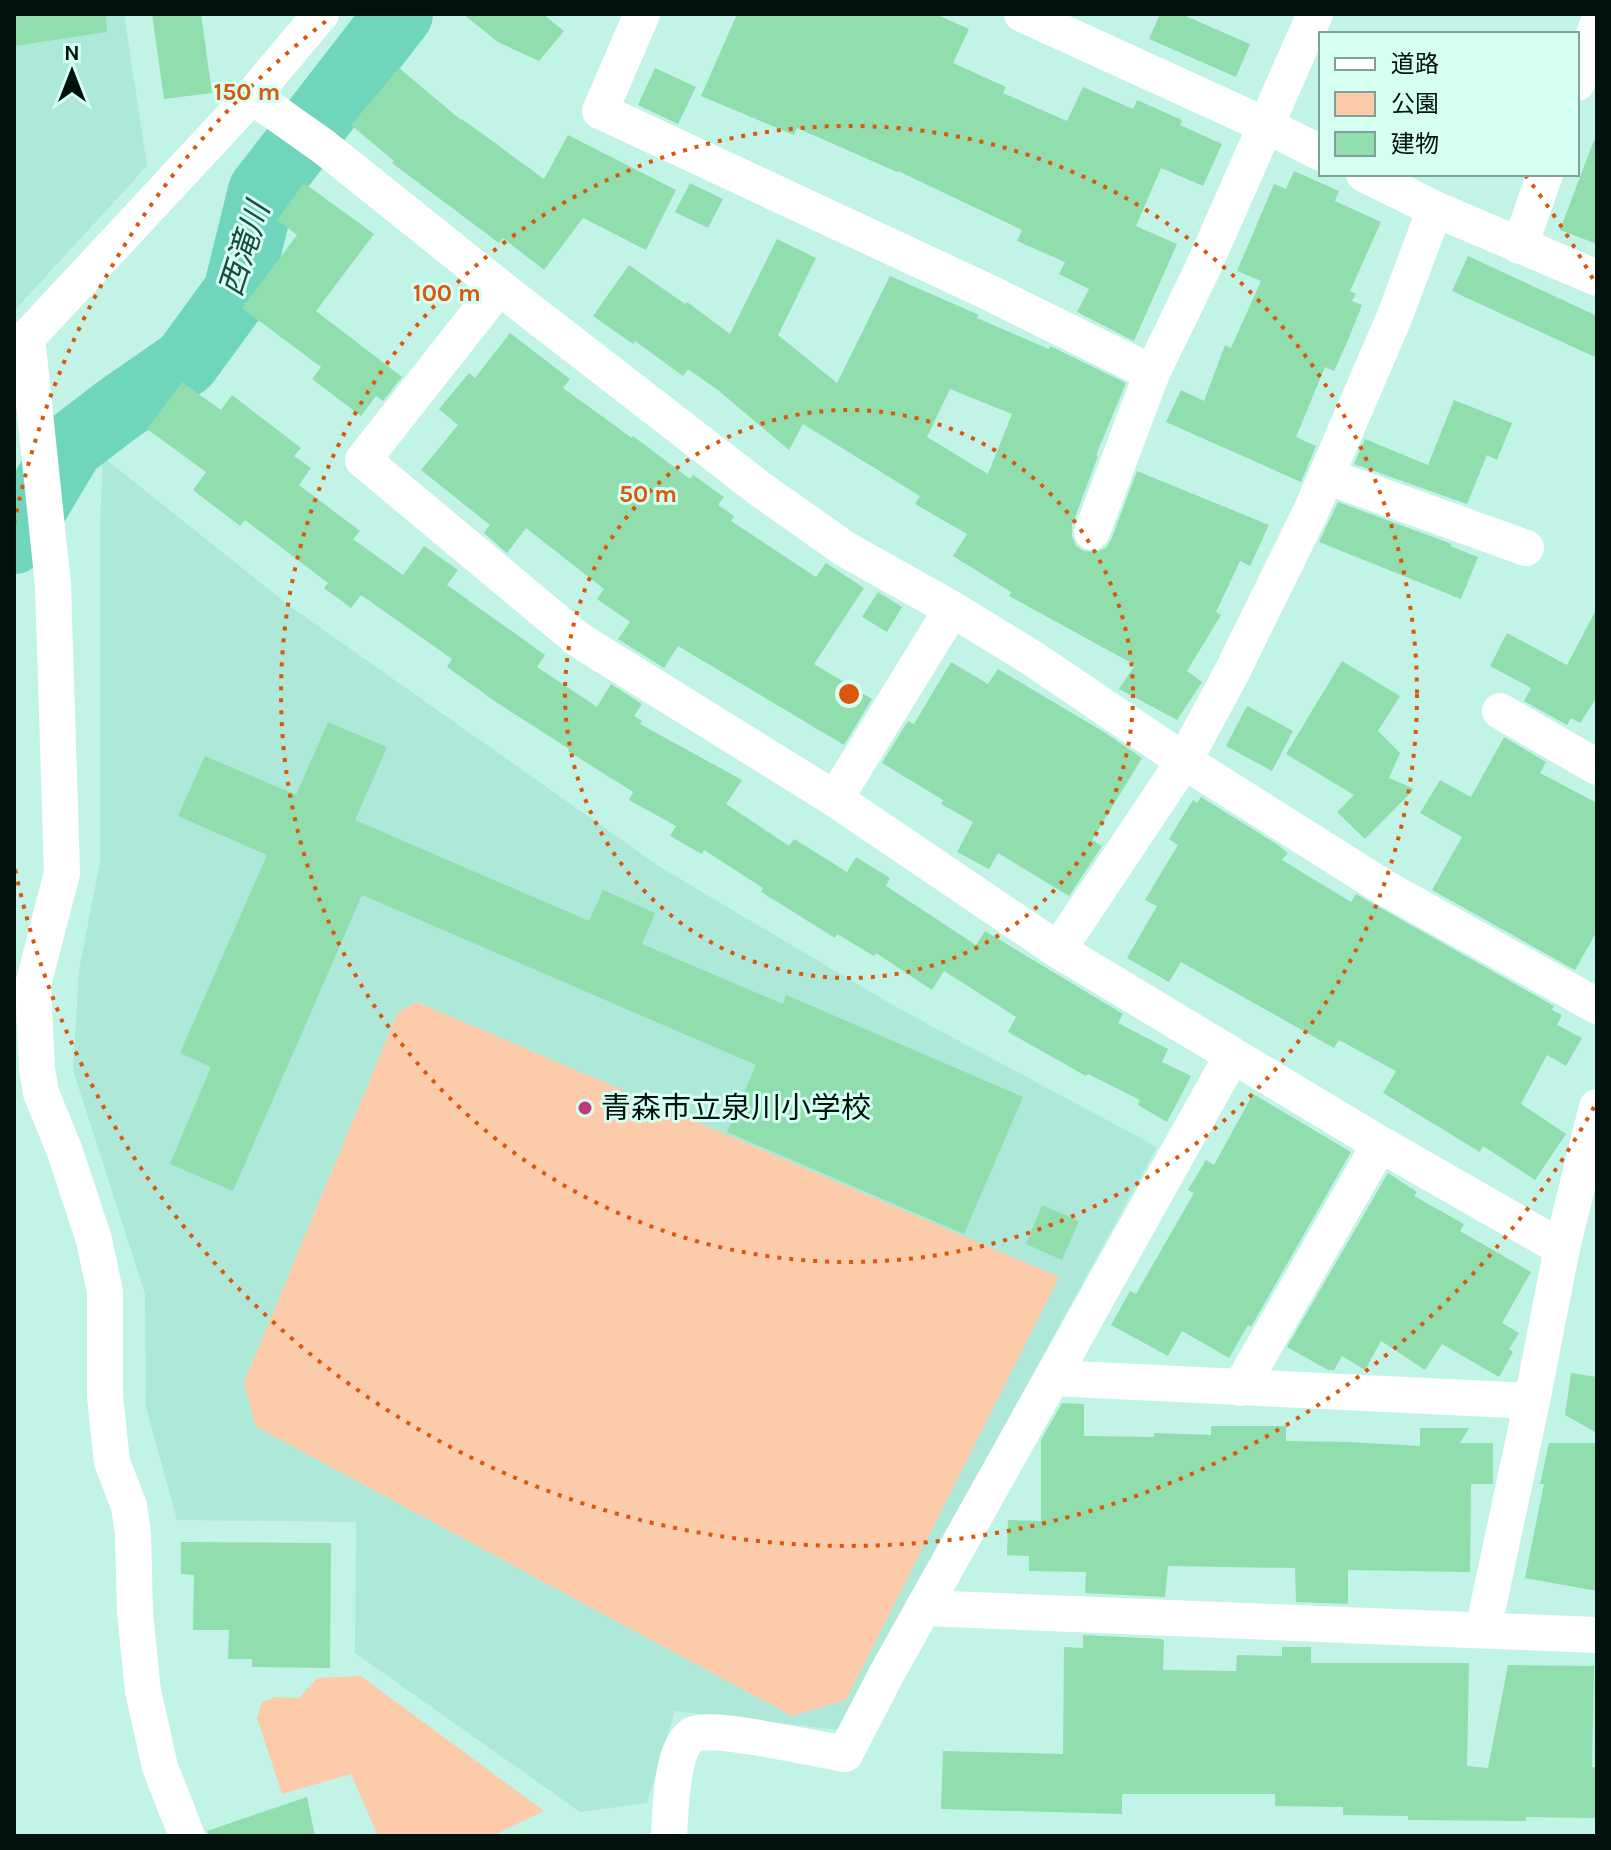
<svg xmlns="http://www.w3.org/2000/svg" width="1611" height="1850" font-family="Karla,'Noto Sans JP',sans-serif">
  <rect width="100%" height="100%" fill="#c1f4e6"/>
  <!-- built -->
  <g fill="#ade8d8">
    <path d="M 14,14 L 124,14 L 147,166 L 14,311 Z"/>
    <path d="M 103,457 L 291,607 L 660,867 L 896,1007 L 1157,1147 L 838,1730 L 675,1711 L 647,1803 L 580,1812 L 355,1653 L 356,1522 L 177,1520 L 146,1407 L 145,1294 L 73,1070 L 79,970 L 100,862 L 100,525 Z"/>
  </g>
  <!-- green -->
  <g fill="#fbcbaa">
    <path d="M 417,1002 L 1059,1277 L 846,1700 L 792,1716 L 255,1426 L 244,1382 L 398,1012 Z"/>
    <path d="M 361,1676 L 544,1811 L 492,1836 L 378,1836 L 351,1774 L 282,1794 L 257,1718 L 262,1702 L 275,1697 L 299,1698 L 317,1678 Z"/>
  </g>
  <g fill="none" stroke-linecap="round" stroke-linejoin="round">
    <!-- river -->
    <path stroke="#6fd5bc" stroke-width="68" d="M 14,540 L 70,446 L 117,410 L 186,362 L 237,292 L 262,191 L 399,14"/>
  </g>
  <!-- building -->
  <g fill="#90ddad" fill-rule="evenodd">
    <path d="M 14,14 L 106,14 L 107,32 L 14,46 Z"/>
    <path d="M 152,14 L 201,14 L 212,93 L 164,99 Z"/>
    <path d="M 463,14 L 543,14 L 564,31 L 539,61 L 498,42 Z"/>
    <path d="M 737,14 L 935,14 L 969,29 L 953,63 L 1006,87 L 1003,93 L 1067,121 L 1083,87 L 1133,109 L 1137,100 L 1182,120 L 1180,125 L 1222,144 L 1203,186 L 1161,168 L 1136,226 L 1177,244 L 1134,341 L 1077,312 L 1089,289 L 1059,274 L 1065,262 L 1017,241 L 1022,230 L 898,171 L 897,172 L 797,128 L 794,135 L 701,96 Z"/>
    <path d="M 1160,14 L 1181,14 L 1250,44 L 1236,77 L 1149,39 Z"/>
    <path d="M 399,68 L 461,120 L 462,119 L 544,179 L 568,135 L 676,190 L 646,250 L 583,218 L 544,270 L 503,238 L 499,243 L 392,163 L 394,161 L 351,125 Z"/>
    <path d="M 655,68 L 696,87 L 678,124 L 638,105 Z"/>
    <path d="M 1594,140 L 1597,141 L 1597,244 L 1560,230 Z"/>
    <path d="M 1294,171 L 1339,191 L 1335,201 L 1381,222 L 1350,291 L 1356,294 L 1352,301 L 1362,305 L 1348,340 L 1334,371 L 1325,367 L 1296,437 L 1316,446 L 1301,482 L 1166,422 L 1181,390 L 1204,401 L 1225,345 L 1231,348 L 1261,281 L 1237,271 L 1274,184 L 1286,189 Z"/>
    <path d="M 304,183 L 374,234 L 316,311 L 402,377 L 383,401 L 376,396 L 361,416 L 312,379 L 321,367 L 242,308 L 297,235 L 277,220 Z"/>
    <path d="M 690,183 L 723,199 L 708,228 L 675,212 Z"/>
    <path d="M 777,239 L 816,258 L 778,335 L 837,383 L 890,276 L 979,315 L 977,318 L 1049,349 L 1050,346 L 1126,383 L 1096,455 L 1098,456 L 1072,525 L 1072,536 L 1076,546 L 1084,551 L 1096,552 L 1106,548 L 1111,540 L 1137,471 L 1269,525 L 1250,566 L 1240,561 L 1216,612 L 1221,615 L 1187,671 L 1202,682 L 1177,720 L 1119,689 L 1135,665 L 1009,596 L 1011,592 L 953,556 L 967,534 L 915,504 L 920,496 L 803,424 L 789,450 L 719,391 L 688,369 L 683,376 L 635,341 L 633,344 L 593,316 L 629,265 L 685,304 L 687,302 L 730,334 ZM 950,389 L 1012,414 L 988,474 L 927,437 Z"/>
    <path d="M 1468,256 L 1597,316 L 1597,358 L 1452,291 Z"/>
    <path d="M 510,333 L 570,379 L 563,388 L 632,438 L 633,436 L 690,479 L 693,475 L 724,497 L 718,505 L 734,516 L 731,521 L 816,577 L 826,563 L 864,588 L 814,664 L 872,699 L 844,745 L 678,646 L 664,668 L 618,639 L 630,622 L 597,599 L 604,589 L 526,528 L 507,553 L 484,533 L 490,525 L 421,470 L 458,425 L 439,409 L 469,373 L 475,378 Z"/>
    <path d="M 182,382 L 221,410 L 232,395 L 301,448 L 294,456 L 311,468 L 299,485 L 360,531 L 353,539 L 403,575 L 424,546 L 458,570 L 447,585 L 545,655 L 537,667 L 597,707 L 611,684 L 642,704 L 634,716 L 642,721 L 640,724 L 742,780 L 726,804 L 789,846 L 794,839 L 847,872 L 856,857 L 890,878 L 886,886 L 976,945 L 985,931 L 1123,1014 L 1118,1023 L 1168,1049 L 1162,1062 L 1191,1076 L 1167,1122 L 1138,1105 L 1140,1100 L 1088,1074 L 1086,1076 L 1008,1032 L 1016,1017 L 944,971 L 932,990 L 876,953 L 874,956 L 837,934 L 835,938 L 761,892 L 763,888 L 704,850 L 702,854 L 670,836 L 676,826 L 629,800 L 633,792 L 568,751 L 569,749 L 496,702 L 447,667 L 452,659 L 361,595 L 351,608 L 324,588 L 328,583 L 245,520 L 240,526 L 193,490 L 206,472 L 147,429 Z"/>
    <path d="M 1454,400 L 1512,423 L 1497,460 L 1487,455 L 1467,504 L 1354,464 L 1365,439 L 1428,465 Z"/>
    <path d="M 1338,502 L 1452,544 L 1450,546 L 1478,557 L 1461,599 L 1319,542 Z"/>
    <path d="M 878,592 L 902,607 L 887,632 L 862,617 Z"/>
    <path d="M 1597,608 L 1597,697 L 1580,723 L 1571,718 L 1567,725 L 1524,701 L 1531,688 L 1490,666 L 1507,633 L 1567,665 Z"/>
    <path d="M 1342,661 L 1400,696 L 1378,731 L 1400,753 L 1389,778 L 1414,789 L 1365,839 L 1337,812 L 1354,795 L 1286,754 Z"/>
    <path d="M 951,662 L 988,684 L 998,669 L 1104,732 L 1142,758 L 1092,840 L 1102,846 L 1069,896 L 998,853 L 989,869 L 957,852 L 973,822 L 941,804 L 943,800 L 882,763 L 908,721 L 914,724 Z"/>
    <path d="M 1247,706 L 1293,731 L 1272,771 L 1226,746 Z"/>
    <path d="M 328,722 L 387,747 L 355,820 L 589,921 L 603,890 L 655,913 L 642,944 L 783,1004 L 786,995 L 1023,1097 L 964,1234 L 727,1132 L 756,1065 L 362,895 L 233,1191 L 170,1164 L 211,1067 L 180,1053 L 267,855 L 178,816 L 205,756 L 296,795 Z"/>
    <path d="M 1504,737 L 1546,762 L 1540,773 L 1597,803 L 1597,931 L 1575,970 L 1432,890 L 1462,837 L 1420,813 L 1440,780 L 1471,797 Z"/>
    <path d="M 1201,797 L 1278,845 L 1288,853 L 1282,860 L 1351,902 L 1356,894 L 1554,1006 L 1552,1010 L 1562,1015 L 1557,1025 L 1582,1038 L 1566,1066 L 1547,1055 L 1521,1104 L 1566,1134 L 1535,1180 L 1483,1146 L 1480,1152 L 1383,1093 L 1396,1071 L 1339,1040 L 1334,1048 L 1181,962 L 1169,982 L 1127,958 L 1157,906 L 1145,900 L 1178,845 L 1169,839 L 1193,800 L 1197,803 Z"/>
    <path d="M 1253,1094 L 1351,1152 L 1251,1327 L 1248,1325 L 1229,1358 L 1182,1331 L 1168,1356 L 1111,1325 L 1130,1291 L 1136,1294 L 1194,1193 L 1188,1190 L 1206,1160 L 1214,1165 Z"/>
    <path d="M 1388,1173 L 1417,1192 L 1414,1196 L 1464,1224 L 1460,1231 L 1531,1272 L 1502,1323 L 1519,1333 L 1509,1349 L 1513,1352 L 1499,1377 L 1442,1344 L 1425,1370 L 1381,1341 L 1365,1370 L 1342,1356 L 1334,1370 L 1328,1370 L 1287,1347 Z"/>
    <path d="M 1042,1205 L 1079,1221 L 1062,1260 L 1026,1244 Z"/>
    <path d="M 1571,1373 L 1597,1377 L 1597,1433 L 1565,1415 Z"/>
    <path d="M 1062,1403 L 1084,1404 L 1084,1436 L 1154,1437 L 1154,1433 L 1211,1435 L 1211,1426 L 1286,1426 L 1286,1441 L 1349,1442 L 1420,1446 L 1420,1428 L 1469,1428 L 1460,1443 L 1493,1443 L 1493,1484 L 1471,1484 L 1470,1572 L 1348,1570 L 1348,1604 L 1296,1602 L 1295,1568 L 1168,1566 L 1165,1597 L 1085,1593 L 1086,1572 L 1029,1571 L 1029,1556 L 1007,1555 L 1008,1520 L 1041,1521 L 1041,1440 Z"/>
    <path d="M 1549,1443 L 1597,1443 L 1597,1591 L 1525,1578 L 1544,1484 L 1540,1484 Z"/>
    <path d="M 181,1542 L 331,1543 L 330,1668 L 252,1667 L 252,1659 L 228,1659 L 229,1630 L 193,1630 L 194,1575 L 181,1574 Z"/>
    <path d="M 1083,1635 L 1162,1639 L 1162,1640 L 1164,1640 L 1163,1670 L 1236,1671 L 1237,1655 L 1282,1656 L 1282,1647 L 1311,1647 L 1311,1663 L 1469,1663 L 1467,1766 L 1488,1768 L 1508,1665 L 1594,1666 L 1592,1767 L 1597,1767 L 1597,1818 L 1526,1817 L 1526,1821 L 1408,1820 L 1408,1816 L 1343,1815 L 1343,1807 L 1275,1806 L 1275,1794 L 1122,1794 L 1122,1814 L 941,1809 L 943,1751 L 1063,1754 L 1064,1647 L 1083,1648 Z"/>
    <path d="M 307,1797 L 315,1836 L 208,1836 L 207,1831 Z"/>
  </g>
  <g fill="none" stroke-linecap="round" stroke-linejoin="round">
    <!-- minor -->
    <g stroke="#fff" stroke-width="36">
      <path d="M 642,14 L 600,111 L 988,292 L 1152,373 L 1202,270 L 1315,14"/>
      <path d="M 1022,14 L 1265,125 L 1321,153"/>
      <path d="M 1577,83 L 1597,26"/>
      <path d="M 252,96 L 324,147 L 499,287 L 760,489 L 845,549 L 952,609 L 1032,658 L 1184,761 L 1385,888 L 1597,1006"/>
      <path d="M 1364,174 L 1435,209 L 1597,278"/>
      <path d="M 1520,246 L 1545,174"/>
      <path d="M 499,287 L 363,460 L 579,640 L 835,799 L 1058,950 L 1380,1144 L 1562,1248"/>
      <path d="M 27,337 L 53,585 L 62,873 L 33,985 L 37,1069 L 41,1093 L 64,1149 L 94,1240 L 105,1292 L 105,1397 L 112,1462 L 129,1506 L 133,1534 L 135,1613 L 143,1691 L 160,1767 L 187,1836"/>
      <path d="M 14,352 L 252,96 L 321,14"/>
      <path d="M 1326,476 L 1526,548"/>
      <path d="M 1092,532 L 1152,373"/>
      <path d="M 1500,711 L 1597,767"/>
      <path d="M 835,799 L 952,609"/>
      <path d="M 1058,950 L 1184,761 L 1232,672 L 1311,511 L 1394,318 L 1435,209"/>
      <path d="M 1052,1378 L 1532,1401"/>
      <path d="M 1240,1388 L 1380,1144"/>
      <path d="M 923,1608 L 1597,1635"/>
      <path d="M 1483,1630 L 1532,1401 L 1562,1248 L 1597,1107"/>
      <path d="M 669,1836 C 671,1811 670,1751 692,1735 C 708,1724 820,1750 845,1754 L 887,1673 L 1232,1056"/>
    </g>
  </g>
  <!-- distance rings -->
  <g fill="none" stroke="#dc560c" stroke-width="4" stroke-dasharray="4 8">
    <circle cx="849" cy="694" r="284"/>
    <circle cx="849" cy="694" r="568"/>
    <path d="M1594 1107A852 852 0 0 1 14 864M14 524A852 852 0 0 1 330 18M1525 175A852 852 0 0 1 1594 281"/>
  </g>
  <!-- markers -->
  <circle fill="#c03978" stroke="#d6fff3" stroke-width="3" cx="585" cy="1108" r="8"/>
  <g text-anchor="middle" stroke-width="6" stroke-linejoin="round" paint-order="stroke">
    <!-- poi labels -->
    <g font-size="30" fill="#02130f" stroke="#d6fff3" text-anchor="start">
      <text x="601" y="1118">青森市立泉川小学校</text>
    </g>
    <!-- water labels -->
    <g font-size="32" font-style="italic" fill="#1c4a3f" stroke="#d6fff3">
      <text transform="translate(244 249) rotate(-72)" y="11">西滝川</text>
    </g>
  </g>
  <circle cx="849" cy="694" r="12" fill="#dc560c" stroke="#d6fff3" stroke-width="4"/>
  <g font-size="24" text-anchor="middle" font-weight="bold" fill="#dc560c" stroke="#d6fff3" stroke-width="6" stroke-linejoin="round" paint-order="stroke">
    <text x="247" y="100">150 m</text>
    <text x="447" y="301">100 m</text>
    <text x="648" y="502">50 m</text>
  </g>
  <!-- border -->
  <rect width="1611" height="1850" fill="none" stroke="#02130f" stroke-width="32"/>
  <!-- legend -->
  <rect x="1319" y="32" width="260" height="144" fill="#d6fff3" stroke="#81a198" stroke-width="2"/>
  <rect x="1335" y="58" width="40" height="12" fill="#ffffff" stroke="#81a198" stroke-width="2"/>
  <text x="1391" y="72" font-size="24" fill="#02130f">道路</text>
  <rect x="1335" y="92" width="40" height="24" fill="#fbcbaa" stroke="#81a198" stroke-width="2"/>
  <text x="1391" y="112" font-size="24" fill="#02130f">公園</text>
  <rect x="1335" y="132" width="40" height="24" fill="#90ddad" stroke="#81a198" stroke-width="2"/>
  <text x="1391" y="152" font-size="24" fill="#02130f">建物</text>
  <!-- north arrow -->
  <g transform="translate(72 72)" stroke="#d6fff3" stroke-width="6" paint-order="stroke">
  <path d="M0-6L14 30L0 20L-14 30Z" fill="#02130f"/>
  <text y="-12" font-size="22" font-weight="bold" text-anchor="middle" fill="#02130f">N</text>
  </g>
</svg>
